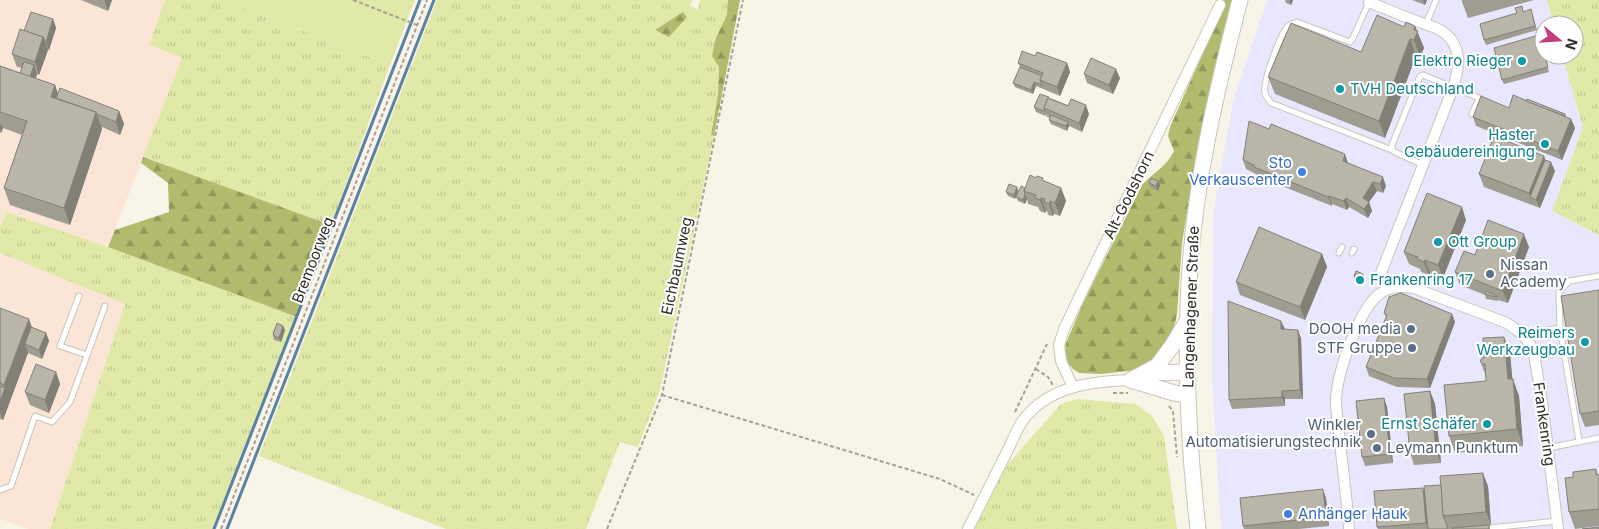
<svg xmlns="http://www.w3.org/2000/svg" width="1599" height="529" font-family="Inter,sans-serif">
  <defs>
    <pattern id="grass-tufts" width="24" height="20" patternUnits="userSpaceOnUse" patternTransform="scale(1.25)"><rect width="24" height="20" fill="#e1e9a8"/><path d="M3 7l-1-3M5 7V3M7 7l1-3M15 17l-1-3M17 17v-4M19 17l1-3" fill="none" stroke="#c1c891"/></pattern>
    <pattern id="forest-firs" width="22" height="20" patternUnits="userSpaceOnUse" patternTransform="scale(1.25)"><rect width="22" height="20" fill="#b1ba6d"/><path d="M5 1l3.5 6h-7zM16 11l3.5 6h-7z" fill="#90985a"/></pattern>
  </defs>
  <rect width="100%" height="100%" fill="#f8f4e7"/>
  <!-- commercial -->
  <g fill="#fbe5d7">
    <path d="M 0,0 L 165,0 L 149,45 L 182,58 L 108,247 L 6,212 L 0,227 Z"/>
    <path d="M 0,253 L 125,304 L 50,529 L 30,529 L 0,519 Z"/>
  </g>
  <!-- industrial -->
  <path fill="#e9e7fd" d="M 1267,0 L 1547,0 L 1554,25 L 1544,25 L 1544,55 L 1562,55 L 1583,127 L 1552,211 L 1599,235 L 1599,529 L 1221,529 L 1212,380 L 1213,215 L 1233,101 Z"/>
  <!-- grass -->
  <g fill="url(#grass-tufts)">
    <path d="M 165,0 L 225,0 L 390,65 L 331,225 L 143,157 L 182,58 L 149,45 Z"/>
    <path d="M 437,0 L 693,0 L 690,6 L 698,10 L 700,0 L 728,0 L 728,15 L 716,38 L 719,67 L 718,94 L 711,135 L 714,136 L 660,390 L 638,447 L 620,442 L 586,529 L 446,529 L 259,456 Z"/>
    <path d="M 1547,0 L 1599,0 L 1599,235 L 1552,211 L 1583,127 L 1562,55 L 1574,55 L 1574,25 L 1554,25 Z"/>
    <path d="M 6,212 L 108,247 L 297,317 L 213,529 L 50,529 L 125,304 L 0,253 L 0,227 Z"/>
    <path d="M 1077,399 L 1136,404 L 1152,416 L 1164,436 L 1177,529 L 975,529 L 1006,466 L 1061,404 Z"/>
  </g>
  <!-- forest -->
  <g fill="url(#forest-firs)">
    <path d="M 728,0 L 740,0 L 714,136 L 711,135 L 718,94 L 719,67 L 712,56 L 716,38 L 727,15 Z"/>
    <path d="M 1222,0 L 1234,0 L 1220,48 L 1198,143 L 1182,243 L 1177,314 L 1173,332 L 1150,364 L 1129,371 L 1100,374 L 1079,373 L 1073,369 L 1068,363 L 1065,351 L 1066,343 L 1083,303 L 1142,185 C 1153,173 1167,166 1174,151 L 1168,136 L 1170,127 L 1221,13 Z"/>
    <path d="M 683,12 L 687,17 L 669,37 L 655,30 Z"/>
    <path d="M 143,157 L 331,225 L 297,317 L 108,247 L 115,230 L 169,212 L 168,183 L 141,163 Z"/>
  </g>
  <!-- garden -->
  <path fill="#e1e9a8" d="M 225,0 L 415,0 L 390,65 Z"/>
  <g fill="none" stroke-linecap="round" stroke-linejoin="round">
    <!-- stream -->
    <g stroke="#5882a5" stroke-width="3">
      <path d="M 214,529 L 420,0"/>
      <path d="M 227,529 L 434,0"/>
    </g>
    <defs>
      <g id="lane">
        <path d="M 1369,2 L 1353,38 L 1350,42 L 1297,22 C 1294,23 1292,24 1289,25 C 1281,32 1262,83 1265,93 C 1265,96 1269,100 1271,103 L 1392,150"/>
        <path d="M 1426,24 L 1436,0"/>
        <path d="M 1423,165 L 1395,152 L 1392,150 L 1392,145 L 1420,76 L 1423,75 L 1479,98 L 1472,114"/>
        <path d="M 1339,253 L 1342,247"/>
        <path d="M 1352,253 L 1354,249"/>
        <path d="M 79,296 L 60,346 L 87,355"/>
        <path d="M 1523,334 L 1560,328"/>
        <path d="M 1579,441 L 1560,328 L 1559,292 L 1569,281 L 1599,276"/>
        <path d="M 1548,448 L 1599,438"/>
        <path d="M 0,490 L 11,486 L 35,416 L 52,422 L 70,402 L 105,306"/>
        <path d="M 1480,529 L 1557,521"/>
      </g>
      <g id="street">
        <path d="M 1369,2 C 1384,8 1400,15 1416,21 C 1424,24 1432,26 1438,29 C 1463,42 1460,66 1453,88 L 1381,273 L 1388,289"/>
        <path d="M 1073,387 L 1061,361 L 1059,345 L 1064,329 L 1220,5"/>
        <path d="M 968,529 C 981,503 995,476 1008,450 C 1014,437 1020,421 1031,411 C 1057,385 1096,381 1131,380"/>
        <path d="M 1349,529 C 1347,500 1343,471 1340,442 C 1339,428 1336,414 1336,400 C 1337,374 1359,307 1381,293 C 1391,286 1402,286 1414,288 L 1507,323 L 1522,334 L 1530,344 L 1534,354 L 1542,402 L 1558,529"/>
      </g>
      <g id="secondary">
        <path d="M 1146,373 L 1187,372"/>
        <path d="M 1131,380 L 1157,366 L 1172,346 L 1187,321"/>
        <path d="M 1131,380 L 1174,393 L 1188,395"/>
        <path d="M 1198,529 C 1188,442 1184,355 1190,268 C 1196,177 1217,88 1240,0"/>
      </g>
    </defs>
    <!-- lane casing -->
    <use href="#lane" stroke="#c9c5b8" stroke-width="7"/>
    <!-- street casing -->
    <use href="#street" stroke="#c9c5b8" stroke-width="12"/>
    <!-- secondary casing -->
    <use href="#secondary" stroke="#c9c5b8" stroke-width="17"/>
    <!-- path -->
    <g stroke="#a4a197" stroke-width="2" stroke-dasharray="4 2.5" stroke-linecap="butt">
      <path d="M 353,0 L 417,25"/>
      <path d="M 1036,369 L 1048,377 L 1053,385"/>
      <path d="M 1113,393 L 1128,393"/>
      <path d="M 662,395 L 940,479 L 974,495"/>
      <path d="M 1169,406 L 1173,411 L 1177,457"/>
      <path d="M 1015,412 L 1047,344"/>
      <path d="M 221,529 L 427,0"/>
      <path d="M 607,529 L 662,395 L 743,0"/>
    </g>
    <!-- lane -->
    <use href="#lane" stroke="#fff" stroke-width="5"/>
    <!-- street -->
    <use href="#street" stroke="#fff" stroke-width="10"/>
    <!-- secondary -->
    <use href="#secondary" stroke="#fff" stroke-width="15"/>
  </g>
  <!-- wall -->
  <g fill="#9f9c91">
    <path d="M 81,0 L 112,0 L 108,11 Z"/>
    <path d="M 1285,0 L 1293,0 L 1291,5 L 1286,3 Z"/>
    <path d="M 1412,0 L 1427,0 L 1425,5 Z"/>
    <path d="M 1462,0 L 1534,0 L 1468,18 L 1462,2 Z"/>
    <path d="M 1531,9 L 1537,30 L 1486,45 L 1484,40 Z"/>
    <path d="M 53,19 L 56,28 L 49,50 L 48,50 L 39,75 L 37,74 L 36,79 L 55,85 L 58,94 L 119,111 L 124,124 L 120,135 L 102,127 L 102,129 L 70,225 L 10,205 L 4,188 L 22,135 L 3,128 L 1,133 L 0,132 L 0,66 L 20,73 L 22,68 L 17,67 L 12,54 L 24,31 Z"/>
    <path d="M 1415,26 L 1424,48 L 1420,57 L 1416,56 L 1385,138 L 1275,94 L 1268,77 L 1361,52 L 1404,27 Z"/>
    <path d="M 1539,35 L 1549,72 L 1504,84 L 1502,80 Z"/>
    <path d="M 1035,56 L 1067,63 L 1070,72 L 1060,96 L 1036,86 L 1033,94 L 1015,87 L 1013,83 L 1020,67 L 1018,63 Z"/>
    <path d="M 1084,74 L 1120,78 L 1113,94 L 1087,83 Z"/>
    <path d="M 1050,98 L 1089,114 L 1082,132 L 1069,126 L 1067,131 L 1051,124 L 1049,120 L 1050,118 L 1047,117 L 1046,114 L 1046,116 L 1036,112 L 1034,107 Z"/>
    <path d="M 1526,101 L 1565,114 L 1566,117 L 1571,119 L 1575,128 L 1562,160 L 1476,126 L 1473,117 L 1509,108 Z"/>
    <path d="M 1544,156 L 1545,160 L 1555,171 L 1540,208 L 1484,187 L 1479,174 Z"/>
    <path d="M 1243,160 L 1348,163 L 1386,186 L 1383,193 L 1377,191 L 1369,202 L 1372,211 L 1368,218 L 1349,207 L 1347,210 L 1332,204 L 1332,206 L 1257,176 L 1256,174 L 1246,169 Z"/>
    <path d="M 1044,181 L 1061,188 L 1066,201 L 1060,216 L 1054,214 L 1053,216 L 1048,215 L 1047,211 L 1046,211 L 1045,213 L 1040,211 L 1038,207 L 1028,204 L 1027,199 L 1025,204 L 1018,201 L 1016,197 L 1025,188 Z"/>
    <path d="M 1158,181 L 1160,185 L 1158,191 L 1151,188 L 1149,183 Z"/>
    <path d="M 1017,187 L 1018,191 L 1015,199 L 1008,196 L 1006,192 Z"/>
    <path d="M 1466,220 L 1443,278 L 1430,273 L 1429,275 L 1421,272 L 1420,269 L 1409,264 L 1404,252 Z"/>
    <path d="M 1529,247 L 1508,303 L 1498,300 L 1498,301 L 1486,299 L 1485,295 L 1460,285 L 1455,272 Z"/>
    <path d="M 1322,254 L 1327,267 L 1305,320 L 1240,295 L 1236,282 Z"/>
    <path d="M 1363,274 L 1365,278 L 1363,284 L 1355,281 L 1354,276 Z"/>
    <path d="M 1599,290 L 1599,425 L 1585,427 L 1580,414 Z"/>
    <path d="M 0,308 L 31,327 L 46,333 L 49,341 L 42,359 L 28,353 L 3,420 L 0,419 Z"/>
    <path d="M 1384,313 L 1452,314 L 1455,322 L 1430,388 L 1397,387 L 1369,376 L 1366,367 L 1386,317 Z"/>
    <path d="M 1281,321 L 1284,329 L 1301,338 L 1303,399 L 1285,399 L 1285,406 L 1232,409 L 1229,400 Z"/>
    <path d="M 283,326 L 285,330 L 281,342 L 274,340 L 273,335 Z"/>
    <path d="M 1504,337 L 1510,353 L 1512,379 L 1519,396 L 1523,446 L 1455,453 L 1449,436 L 1486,381 L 1486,376 L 1480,361 Z"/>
    <path d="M 56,372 L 60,384 L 49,413 L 30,405 L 25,392 Z"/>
    <path d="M 1430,391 L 1435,404 L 1441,463 L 1414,465 L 1410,452 Z"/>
    <path d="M 1384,398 L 1387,407 L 1393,463 L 1365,466 L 1362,457 Z"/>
    <path d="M 1596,469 L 1598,475 L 1599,475 L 1599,526 L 1575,529 L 1569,512 L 1573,477 Z"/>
    <path d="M 1488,486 L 1491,525 L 1489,525 L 1490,529 L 1378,529 L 1377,527 L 1423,488 L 1425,493 Z"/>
    <path d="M 1326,498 L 1329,526 L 1299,529 L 1244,529 L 1243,526 Z"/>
  </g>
  <!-- shaded-wall -->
  <g fill="#827f76">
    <path d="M 105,0 L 112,0 L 108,11 L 105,2 Z"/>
    <path d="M 1290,0 L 1293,0 L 1291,5 L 1290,1 Z"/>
    <path d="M 1423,0 L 1427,0 L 1425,5 Z"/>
    <path d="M 53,19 L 56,28 L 49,50 L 46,42 Z"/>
    <path d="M 1415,26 L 1424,48 L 1420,57 L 1414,40 L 1414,30 Z"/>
    <path d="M 43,37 L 48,50 L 39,75 L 35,62 Z"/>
    <path d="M 1410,39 L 1416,56 L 1385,138 L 1379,121 Z"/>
    <path d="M 1067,63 L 1070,72 L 1060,96 L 1057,87 Z"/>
    <path d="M 34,65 L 37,74 L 32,89 L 29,80 Z"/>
    <path d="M 1116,69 L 1120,78 L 1113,94 L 1109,85 Z"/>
    <path d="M 1034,82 L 1036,86 L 1033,94 L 1031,90 Z"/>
    <path d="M 55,85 L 60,100 L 56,98 L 60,107 L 51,97 Z"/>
    <path d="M 1086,105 L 1089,114 L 1082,132 L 1079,123 Z"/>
    <path d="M 119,111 L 124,124 L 120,135 L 116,122 Z"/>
    <path d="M 96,112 L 102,129 L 70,225 L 64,208 Z"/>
    <path d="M 1571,119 L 1575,128 L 1562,160 L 1558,151 Z"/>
    <path d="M 1068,122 L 1069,126 L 1067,131 L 1066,126 Z"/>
    <path d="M 1,124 L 3,128 L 1,133 L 0,126 Z"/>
    <path d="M 1345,154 L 1348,163 L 1343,161 Z"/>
    <path d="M 1544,156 L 1548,169 L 1530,197 L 1533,206 L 1529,193 Z"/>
    <path d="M 1551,162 L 1555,171 L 1540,208 L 1536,200 Z"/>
    <path d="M 1383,177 L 1386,186 L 1383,193 L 1380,184 Z"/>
    <path d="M 1158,181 L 1160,185 L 1158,191 L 1156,186 Z"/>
    <path d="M 1373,182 L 1377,191 L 1369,202 L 1372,211 L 1368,218 L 1364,209 L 1363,198 Z"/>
    <path d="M 1017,187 L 1018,191 L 1015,199 L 1014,195 Z"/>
    <path d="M 1061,188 L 1066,201 L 1060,216 L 1055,203 Z"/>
    <path d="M 1025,195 L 1027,199 L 1025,204 L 1023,200 Z"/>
    <path d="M 1329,196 L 1332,204 L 1332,206 L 1328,197 Z"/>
    <path d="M 1041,198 L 1046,211 L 1045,213 L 1040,200 Z"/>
    <path d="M 1346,198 L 1349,207 L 1347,210 L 1344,201 Z"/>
    <path d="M 1050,201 L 1054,214 L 1053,216 L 1049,204 Z"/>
    <path d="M 1462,207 L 1466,220 L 1443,278 L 1438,265 Z"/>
    <path d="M 1524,234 L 1529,247 L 1508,303 L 1503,291 Z"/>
    <path d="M 1322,254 L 1327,267 L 1305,320 L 1300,307 Z"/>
    <path d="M 1425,260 L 1430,273 L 1429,275 L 1424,262 Z"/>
    <path d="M 1363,274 L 1365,278 L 1363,284 L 1362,279 Z"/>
    <path d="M 1452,314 L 1455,322 L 1430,388 L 1427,379 Z"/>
    <path d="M 29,319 L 35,336 L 25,344 L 28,353 L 3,420 L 0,412 L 0,402 L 5,389 L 4,385 Z"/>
    <path d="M 1281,321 L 1285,329 L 1281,329 Z"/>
    <path d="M 283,326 L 285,330 L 281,342 L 279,338 Z"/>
    <path d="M 1298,330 L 1301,338 L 1303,399 L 1300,390 Z"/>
    <path d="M 46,333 L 49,341 L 42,359 L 39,350 Z"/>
    <path d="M 1504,337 L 1510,353 L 1514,396 L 1508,379 Z"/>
    <path d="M 56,372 L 60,384 L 49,413 L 45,400 Z"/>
    <path d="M 1513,379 L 1519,396 L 1523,446 L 1517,429 Z"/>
    <path d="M 1282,391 L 1285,399 L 1285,406 L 1282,397 Z"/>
    <path d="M 1430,391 L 1435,404 L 1441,463 L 1436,450 Z"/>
    <path d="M 1384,398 L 1387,407 L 1393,463 L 1390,454 Z"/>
    <path d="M 1483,473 L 1488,486 L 1491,525 L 1486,512 Z"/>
    <path d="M 1423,488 L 1426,497 L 1429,529 L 1426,523 Z"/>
    <path d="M 1323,489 L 1326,498 L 1329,526 L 1326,517 Z"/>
  </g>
  <!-- building -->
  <g fill="#b9b5a9" stroke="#827f76">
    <path d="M 1522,6 L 1523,12 L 1531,9 L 1535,26 L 1484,40 L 1480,24 L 1517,13 L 1515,8 Z"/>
    <path d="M 31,12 L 53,19 L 46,42 L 45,41 L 43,37 L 24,31 Z"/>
    <path d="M 1377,15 L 1404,27 L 1406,22 L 1415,26 L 1414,30 L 1418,31 L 1414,40 L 1410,39 L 1379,121 L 1268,77 L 1291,23 L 1361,52 Z"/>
    <path d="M 20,29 L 43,37 L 35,62 L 12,54 Z"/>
    <path d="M 1539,35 L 1548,67 L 1502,80 L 1494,48 Z"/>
    <path d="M 1022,51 L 1035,56 L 1037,52 L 1067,63 L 1057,87 L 1040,80 L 1043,73 L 1018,63 Z"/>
    <path d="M 1091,58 L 1116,69 L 1109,85 L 1084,74 Z"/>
    <path d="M 24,62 L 34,65 L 30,77 L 20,73 Z"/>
    <path d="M 0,66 L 55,85 L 51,97 L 96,112 L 64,208 L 4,188 L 27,121 L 0,112 Z"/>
    <path d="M 1020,67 L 1042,76 L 1040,80 L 1042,85 L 1034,82 L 1031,90 L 1013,83 Z"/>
    <path d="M 60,88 L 119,111 L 116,122 L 97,114 L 96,112 L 56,98 Z"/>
    <path d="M 1040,94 L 1049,97 L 1048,98 L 1044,108 L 1044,111 L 1034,107 Z"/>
    <path d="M 1513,95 L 1571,119 L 1558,151 L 1473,117 L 1481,96 L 1509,108 Z"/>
    <path d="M 1048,98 L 1068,106 L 1071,99 L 1086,105 L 1079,123 L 1044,108 Z"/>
    <path d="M 1527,99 L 1565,114 L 1565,116 L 1526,101 Z"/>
    <path d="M 1051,115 L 1068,122 L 1066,126 L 1049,120 Z"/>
    <path d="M 1249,121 L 1269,129 L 1271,124 L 1345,154 L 1343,161 L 1383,177 L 1380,184 L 1373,182 L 1363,198 L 1369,202 L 1364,209 L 1346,198 L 1344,201 L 1329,196 L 1328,197 L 1254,167 L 1254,165 L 1243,160 Z"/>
    <path d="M 1494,136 L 1544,156 L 1529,193 L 1479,174 Z"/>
    <path d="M 1545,160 L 1551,162 L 1536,200 L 1530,197 Z"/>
    <path d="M 1030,175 L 1036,178 L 1037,176 L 1043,178 L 1042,180 L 1061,188 L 1055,203 L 1050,201 L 1049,204 L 1044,202 L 1045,199 L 1041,198 L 1040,200 L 1035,198 L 1036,195 L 1024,191 Z"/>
    <path d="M 1151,178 L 1158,181 L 1156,186 L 1149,183 Z"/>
    <path d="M 1009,184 L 1017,187 L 1014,195 L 1006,192 Z"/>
    <path d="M 1021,186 L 1025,188 L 1024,191 L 1025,195 L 1023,200 L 1016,197 Z"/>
    <path d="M 1427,193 L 1462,207 L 1438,265 L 1425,260 L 1424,262 L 1417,259 L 1418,257 L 1404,252 Z"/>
    <path d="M 1488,220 L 1524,234 L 1503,291 L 1455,272 L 1464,251 L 1475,255 Z"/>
    <path d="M 1259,227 L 1322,254 L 1300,307 L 1236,282 Z"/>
    <path d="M 1356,271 L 1363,274 L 1362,279 L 1354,276 Z"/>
    <path d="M 1599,290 L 1599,411 L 1580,414 L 1561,296 Z"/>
    <path d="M 1486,291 L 1497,296 L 1496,297 L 1485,294 Z"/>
    <path d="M 1401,293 L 1452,314 L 1427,379 L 1394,378 L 1366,367 L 1387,315 L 1384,313 L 1389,297 Z"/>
    <path d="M 1228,301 L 1281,321 L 1281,329 L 1298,330 L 1300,390 L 1282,391 L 1282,397 L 1229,400 Z"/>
    <path d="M 0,308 L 29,319 L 4,385 L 0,383 Z"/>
    <path d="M 277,323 L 283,326 L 279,338 L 273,335 Z"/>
    <path d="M 31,327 L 46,333 L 39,350 L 25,344 Z"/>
    <path d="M 1504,337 L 1508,379 L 1513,379 L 1517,429 L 1449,436 L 1444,385 L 1486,381 L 1485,364 L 1483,364 L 1480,361 L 1482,358 L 1484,358 L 1483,338 Z"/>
    <path d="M 36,364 L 56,372 L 45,400 L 25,392 Z"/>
    <path d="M 0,386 L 5,388 L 0,402 Z"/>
    <path d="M 1430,391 L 1436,450 L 1410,452 L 1404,394 Z"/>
    <path d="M 1384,398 L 1390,454 L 1362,457 L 1356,401 Z"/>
    <path d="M 1596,469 L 1596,475 L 1599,475 L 1599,509 L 1569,512 L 1565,478 L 1573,477 L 1573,472 Z"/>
    <path d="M 1483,473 L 1486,512 L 1443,516 L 1440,476 Z"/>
    <path d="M 1441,485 L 1443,516 L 1447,525 L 1447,529 L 1428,529 L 1424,486 Z"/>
    <path d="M 1423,488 L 1426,523 L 1377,527 L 1374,491 Z"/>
    <path d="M 1323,489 L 1326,517 L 1243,526 L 1240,498 Z"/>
    <path d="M 1489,525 L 1489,529 L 1453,529 L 1452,528 Z"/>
    <path d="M 1599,527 L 1599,529 L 1582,529 Z"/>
  </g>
  <!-- markers -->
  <g fill="#0f9aa8" stroke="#fff" stroke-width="2">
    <circle cx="1522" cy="61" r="5"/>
    <circle cx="1340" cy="89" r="5"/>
    <circle cx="1545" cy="144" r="5"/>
    <circle cx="1438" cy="242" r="5"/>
    <circle cx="1360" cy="280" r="5"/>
    <circle cx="1585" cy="342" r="5"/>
    <circle cx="1487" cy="424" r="5"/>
  </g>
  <g fill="#3f7fe0" stroke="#fff" stroke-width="2">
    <circle cx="1302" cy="172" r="5"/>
    <circle cx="1288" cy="514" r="5"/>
  </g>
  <g fill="#5c6f8a" stroke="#fff" stroke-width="2">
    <circle cx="1490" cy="274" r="5"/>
    <circle cx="1411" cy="329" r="5"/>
    <circle cx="1412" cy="348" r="5"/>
    <circle cx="1371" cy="434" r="5"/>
    <circle cx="1377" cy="448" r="5"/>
  </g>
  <g text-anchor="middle" stroke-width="4" stroke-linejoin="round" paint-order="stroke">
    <!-- culture labels -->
    <g font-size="15" fill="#0d838f" stroke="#fff" text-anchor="end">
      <text x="1512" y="66">Elektro Rieger</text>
      <text x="1350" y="94" text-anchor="start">TVH Deutschland</text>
      <text x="1535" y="140">Haster<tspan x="1535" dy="17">Gebäudereinigung</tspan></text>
      <text x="1448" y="247" text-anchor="start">Ott Group</text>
      <text x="1370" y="285" text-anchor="start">Frankenring 17</text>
      <text x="1575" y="338">Reimers<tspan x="1575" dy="17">Werkzeugbau</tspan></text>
      <text x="1477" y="429">Ernst Schäfer</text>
    </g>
    <!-- shop labels -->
    <g font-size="15" fill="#366cbe" stroke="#fff" text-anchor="end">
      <text x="1292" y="168">Sto<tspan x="1292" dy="17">Verkauscenter</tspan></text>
      <text x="1298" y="519" text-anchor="start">Anhänger Hauk</text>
    </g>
    <!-- street labels -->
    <g font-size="15" fill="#2f2d28" stroke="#fff">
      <text transform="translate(1129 195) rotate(-64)" y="5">Alt-Godshorn</text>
      <text transform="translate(313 260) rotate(-69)" y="5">Bremoorweg</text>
      <text transform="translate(677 266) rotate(-78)" y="5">Eichbaumweg</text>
      <text transform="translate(1191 307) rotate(-88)" y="5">Langenhagener Straße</text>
      <text transform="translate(1544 424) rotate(82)" y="5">Frankenring</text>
    </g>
    <!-- service labels -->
    <g font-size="15" fill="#4e5e75" stroke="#fff" text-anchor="end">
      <text x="1500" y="270" text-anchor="start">Nissan<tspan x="1500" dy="17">Academy</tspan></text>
      <text x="1401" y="334">DOOH media</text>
      <text x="1402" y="353">STF Gruppe</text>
      <text x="1361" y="430">Winkler<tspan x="1361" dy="17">Automatisierungstechnik</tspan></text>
      <text x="1387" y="453" text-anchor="start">Leymann Punktum</text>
    </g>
  </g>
  <!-- north arrow -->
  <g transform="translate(1559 40) rotate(108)"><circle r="24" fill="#ffffff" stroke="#acaba9"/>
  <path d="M0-4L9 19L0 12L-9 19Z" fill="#c43e7f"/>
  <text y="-8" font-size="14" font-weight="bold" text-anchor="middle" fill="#2f2d28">N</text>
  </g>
</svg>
